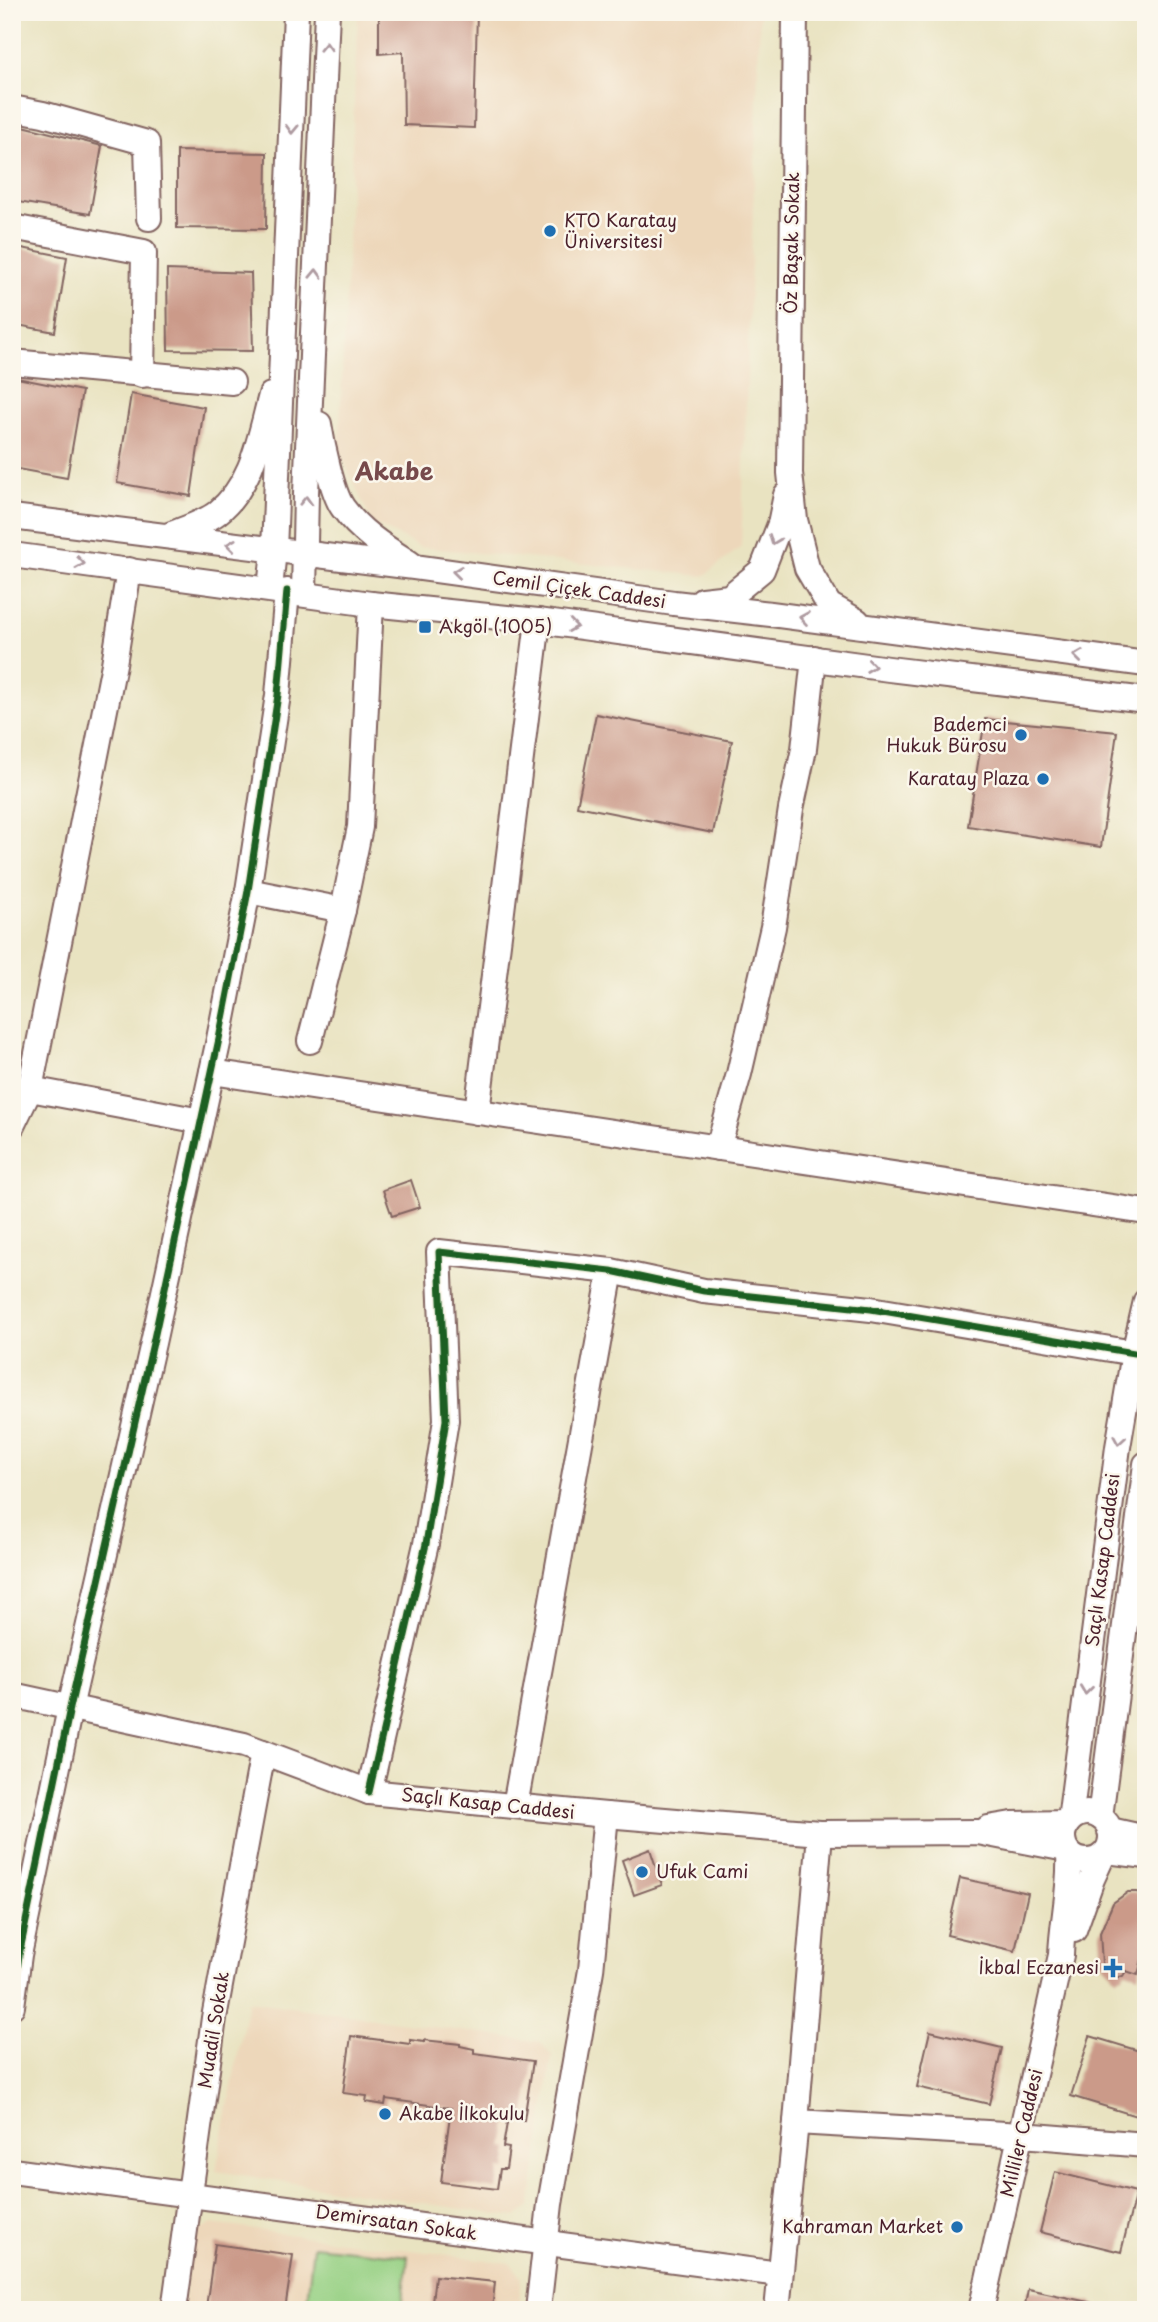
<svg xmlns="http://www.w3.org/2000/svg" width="1158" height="2322" font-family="'Playpen Sans',sans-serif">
  <rect width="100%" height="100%" fill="#fbf7ec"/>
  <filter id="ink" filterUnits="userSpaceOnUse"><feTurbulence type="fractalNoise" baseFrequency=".0143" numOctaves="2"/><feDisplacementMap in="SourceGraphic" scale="14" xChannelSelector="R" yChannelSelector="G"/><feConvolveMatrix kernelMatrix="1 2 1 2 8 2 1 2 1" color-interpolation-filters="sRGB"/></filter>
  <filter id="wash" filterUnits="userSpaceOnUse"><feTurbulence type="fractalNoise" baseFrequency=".00686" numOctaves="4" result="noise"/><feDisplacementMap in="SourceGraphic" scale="28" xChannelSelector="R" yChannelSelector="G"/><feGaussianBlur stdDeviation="1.57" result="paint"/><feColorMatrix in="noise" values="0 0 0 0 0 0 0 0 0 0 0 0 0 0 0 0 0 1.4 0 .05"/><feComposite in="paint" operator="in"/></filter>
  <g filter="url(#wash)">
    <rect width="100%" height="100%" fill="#e9e3c1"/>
    <!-- built -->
    <g fill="#edd7ba">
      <path d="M 358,12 L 760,12 L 741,547 L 704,576 L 420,547 L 372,523 L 339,450 Z"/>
      <path d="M 248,2001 L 540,2042 L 552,2056 L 530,2207 L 515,2217 L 216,2171 Z"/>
      <path d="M 211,2224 L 510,2263 L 522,2277 L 518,2310 L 182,2310 L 194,2234 Z"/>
    </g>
    <!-- green -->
    <path fill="#96d083" stroke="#707857" stroke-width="2" d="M 313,2246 L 408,2256 L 402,2310 L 306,2310 Z"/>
    <g id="blocks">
      <!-- building -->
      <g fill="#cb9a89">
        <path d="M 379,12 L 477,12 L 474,128 L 404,125 L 403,52 L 379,54 Z"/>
        <path d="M 15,124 L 102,146 L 90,214 L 12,201 L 12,145 Z"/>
        <path d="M 177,151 L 267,153 L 266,229 L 177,228 Z"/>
        <path d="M 12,246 L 67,257 L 55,332 L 12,324 Z"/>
        <path d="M 167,270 L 251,273 L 253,351 L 168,350 Z"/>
        <path d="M 12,377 L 82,391 L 67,478 L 12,468 Z"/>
        <path d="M 131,394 L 204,407 L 191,496 L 117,483 Z"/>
        <path d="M 596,714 L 732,741 L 713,833 L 577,806 Z"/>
        <path d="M 985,719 L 1117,732 L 1101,847 L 968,826 Z"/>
        <path d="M 411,1180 L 420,1207 L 392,1216 L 383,1190 Z"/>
        <path d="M 650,1849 L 662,1885 L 634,1895 L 622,1860 Z"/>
        <path d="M 960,1878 L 1028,1893 L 1015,1951 L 947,1935 Z"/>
        <path d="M 1128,1892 L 1137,1892 L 1142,1896 L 1143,1902 L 1146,1902 L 1146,1943 L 1138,1975 L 1126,1971 L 1123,1976 L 1116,1978 L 1102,1963 L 1100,1933 L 1113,1903 Z"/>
        <path d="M 930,2031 L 1002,2048 L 989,2104 L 917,2087 Z"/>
        <path d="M 351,2036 L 410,2044 L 410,2040 L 424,2042 L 424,2040 L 460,2044 L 460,2046 L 474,2049 L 474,2053 L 533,2061 L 524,2120 L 508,2117 L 503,2147 L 509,2148 L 506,2169 L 500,2169 L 497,2189 L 441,2182 L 451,2108 L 386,2099 L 385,2105 L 366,2102 L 367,2096 L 343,2093 Z"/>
        <path d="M 1090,2036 L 1146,2053 L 1146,2119 L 1071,2096 Z"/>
        <path d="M 1055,2172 L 1136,2192 L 1121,2252 L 1040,2232 Z"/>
        <path d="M 215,2244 L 293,2255 L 285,2310 L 225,2310 L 206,2307 Z"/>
        <path d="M 435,2276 L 495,2282 L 492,2310 L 431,2310 Z"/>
        <path d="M 1028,2289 L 1093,2303 L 1093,2310 L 1024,2310 Z"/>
      </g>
    </g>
  </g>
  <g filter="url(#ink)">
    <use href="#blocks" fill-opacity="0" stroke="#826460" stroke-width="2"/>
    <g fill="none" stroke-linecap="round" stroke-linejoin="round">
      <defs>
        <g id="minor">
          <path d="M 795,12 L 790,473 L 795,520 L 807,568 L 829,605 L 857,621"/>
          <path d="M 12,108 L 43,114 L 147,143 L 149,218"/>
          <path d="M 12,227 L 144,252 L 142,375"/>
          <path d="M 12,362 L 232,382"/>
          <path d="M 319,424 C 322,443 332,493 343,508 C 361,533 386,548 411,564"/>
          <path d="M 12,517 L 414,567 L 674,603 L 771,614 L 1146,664"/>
          <path d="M 167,536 C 183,529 204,523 217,513 C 253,485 260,436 271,395"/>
          <path d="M 12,555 L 371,604 L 538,621 L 889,669 L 1146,700"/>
          <path d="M 270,589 L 274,550 L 296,12"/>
          <path d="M 304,594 L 306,493 L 327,12"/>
          <path d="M 702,600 L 729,597 L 762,570 L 780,524 L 786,495"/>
          <path d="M 248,891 L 343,910"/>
          <path d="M 310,1041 L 343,910 L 360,827 L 371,604"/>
          <path d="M 212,1072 L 1146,1212"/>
          <path d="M 30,1089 L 201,1121"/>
          <path d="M 477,1112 L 538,621"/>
          <path d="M 12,1126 L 30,1089 L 114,664 L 129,570"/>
          <path d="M 718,1148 L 739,1074 L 773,927 L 791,809 L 804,749 L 814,658"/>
          <path d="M 12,1695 L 244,1745 L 369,1792 L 606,1815 L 820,1833 L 978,1832 L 1066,1849"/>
          <path d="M 369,1792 L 426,1544 L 446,1420 L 439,1252 L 611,1271 L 704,1291 L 871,1309 L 1134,1353"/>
          <path d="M 515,1806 L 611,1271"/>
          <circle cx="1087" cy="1837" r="24"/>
          <path d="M 1100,1817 L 1146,1464"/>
          <path d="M 1070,1820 L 1118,1447 L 1134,1353 L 1146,1301"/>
          <path d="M 988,1828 L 1012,1824 L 1067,1823"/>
          <path d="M 1110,1830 L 1146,1838"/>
          <path d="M 1107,1851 L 1146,1856"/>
          <path d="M 1074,1930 L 1092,1879 L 1103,1855"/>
          <path d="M 12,2006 L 19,1955 L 70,1708 L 153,1343 L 219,1039 L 248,891 L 278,695 L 287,591"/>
          <path d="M 796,2122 L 1022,2135 L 1146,2145"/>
          <path d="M 12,2171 L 779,2274"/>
          <path d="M 174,2310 L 214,2018 L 263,1752"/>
          <path d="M 538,2310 L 550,2204 L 591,1970 L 606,1815"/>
          <path d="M 777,2310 L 796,2122 L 820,1833"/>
          <path d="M 981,2310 L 1061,1955 C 1062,1921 1071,1888 1069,1854"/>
        </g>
      </defs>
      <!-- minor casing -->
      <use href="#minor" stroke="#826460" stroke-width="28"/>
      <!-- minor -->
      <use href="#minor" stroke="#fff" stroke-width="24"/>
      <defs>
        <g id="cycleway">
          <path d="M 369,1792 L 426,1544 L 446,1420 L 439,1252 L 611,1271 L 704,1291 L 871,1309 L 1134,1353"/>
          <path d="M 12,2006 L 19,1955 L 70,1708 L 153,1343 L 219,1039 L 248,891 L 278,695 L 287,591"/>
        </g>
      </defs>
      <!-- cycleway casing -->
      <use href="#cycleway" stroke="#fbf7ec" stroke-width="11"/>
      <!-- cycleway -->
      <use href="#cycleway" stroke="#1b5e20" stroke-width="7"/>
    </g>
    <!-- one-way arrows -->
    <defs><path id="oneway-chevron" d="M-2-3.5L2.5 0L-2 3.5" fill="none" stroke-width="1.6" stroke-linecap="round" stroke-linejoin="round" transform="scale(1.75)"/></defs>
    <g stroke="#ae9aa0">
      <use href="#oneway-chevron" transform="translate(326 47) rotate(-88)"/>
      <use href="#oneway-chevron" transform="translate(292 129) rotate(92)"/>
      <use href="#oneway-chevron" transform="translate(316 274) rotate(-88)"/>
      <use href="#oneway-chevron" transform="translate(306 501) rotate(-88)"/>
      <use href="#oneway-chevron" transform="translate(774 540) rotate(111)"/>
      <use href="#oneway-chevron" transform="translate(231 545) rotate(-173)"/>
      <use href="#oneway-chevron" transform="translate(80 563) rotate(8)"/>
      <use href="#oneway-chevron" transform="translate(457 572) rotate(-173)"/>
      <use href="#oneway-chevron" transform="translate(804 618) rotate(-171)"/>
      <use href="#oneway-chevron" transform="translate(573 626) rotate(8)"/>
      <use href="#oneway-chevron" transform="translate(1078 656) rotate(-173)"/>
      <use href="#oneway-chevron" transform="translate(871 666) rotate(8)"/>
      <use href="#oneway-chevron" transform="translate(1119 1440) rotate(99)"/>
      <use href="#oneway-chevron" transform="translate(1086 1690) rotate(97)"/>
    </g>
  </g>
  <!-- markers -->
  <g fill="#1f6fb2" stroke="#fbf7ec" stroke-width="2.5">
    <circle cx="550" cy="231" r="7"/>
    <rect x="418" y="620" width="14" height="14" rx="3.5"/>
    <circle cx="1021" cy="735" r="7"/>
    <circle cx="1043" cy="779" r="7"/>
    <circle cx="642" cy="1872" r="7"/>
    <path d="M1109.5 1957.5h7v7h7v7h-7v7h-7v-7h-7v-7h7z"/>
    <circle cx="385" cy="2114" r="7"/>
    <circle cx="957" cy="2227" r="7"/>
  </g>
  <g text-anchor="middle" stroke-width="5" stroke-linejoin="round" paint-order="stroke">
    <!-- poi labels -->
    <g font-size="18" fill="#4a1f2b" stroke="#fbf7ec" text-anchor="start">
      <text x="564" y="227">KTO Karatay<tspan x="564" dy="21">Üniversitesi</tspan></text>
      <text x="439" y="633">Akgöl (1005)</text>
      <text x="1007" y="731" text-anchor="end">Bademci<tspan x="1007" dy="21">Hukuk Bürosu</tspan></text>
      <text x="1029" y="785" text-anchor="end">Karatay Plaza</text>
      <text x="656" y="1878">Ufuk Cami</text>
      <text x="1099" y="1974" text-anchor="end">İkbal Eczanesi</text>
      <text x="399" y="2120">Akabe İlkokulu</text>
      <text x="943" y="2233" text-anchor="end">Kahraman Market</text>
    </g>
    <!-- street labels -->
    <g font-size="18" fill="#4a1f2b" stroke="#fbf7ec">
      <text transform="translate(792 243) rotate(-89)" y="6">Öz Başak Sokak</text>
      <text transform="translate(579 590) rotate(8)" y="6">Cemil Çiçek Caddesi</text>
      <text transform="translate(1103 1560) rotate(-83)" y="6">Saçlı Kasap Caddesi</text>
      <text transform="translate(488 1804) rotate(6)" y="6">Saçlı Kasap Caddesi</text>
      <text transform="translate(214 2030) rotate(-81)" y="6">Muadil Sokak</text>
      <text transform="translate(1022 2133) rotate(-77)" y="6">Milliler Caddesi</text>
      <text transform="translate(396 2223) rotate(8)" y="6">Demirsatan Sokak</text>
    </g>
    <!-- district labels -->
    <g font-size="24" font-weight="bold" fill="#774a4c" stroke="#fbf7ec">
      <text x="394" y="480">Akabe</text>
    </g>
  </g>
  <!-- margin -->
  <rect width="1158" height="2322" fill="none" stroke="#fbf7ec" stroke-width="42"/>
</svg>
